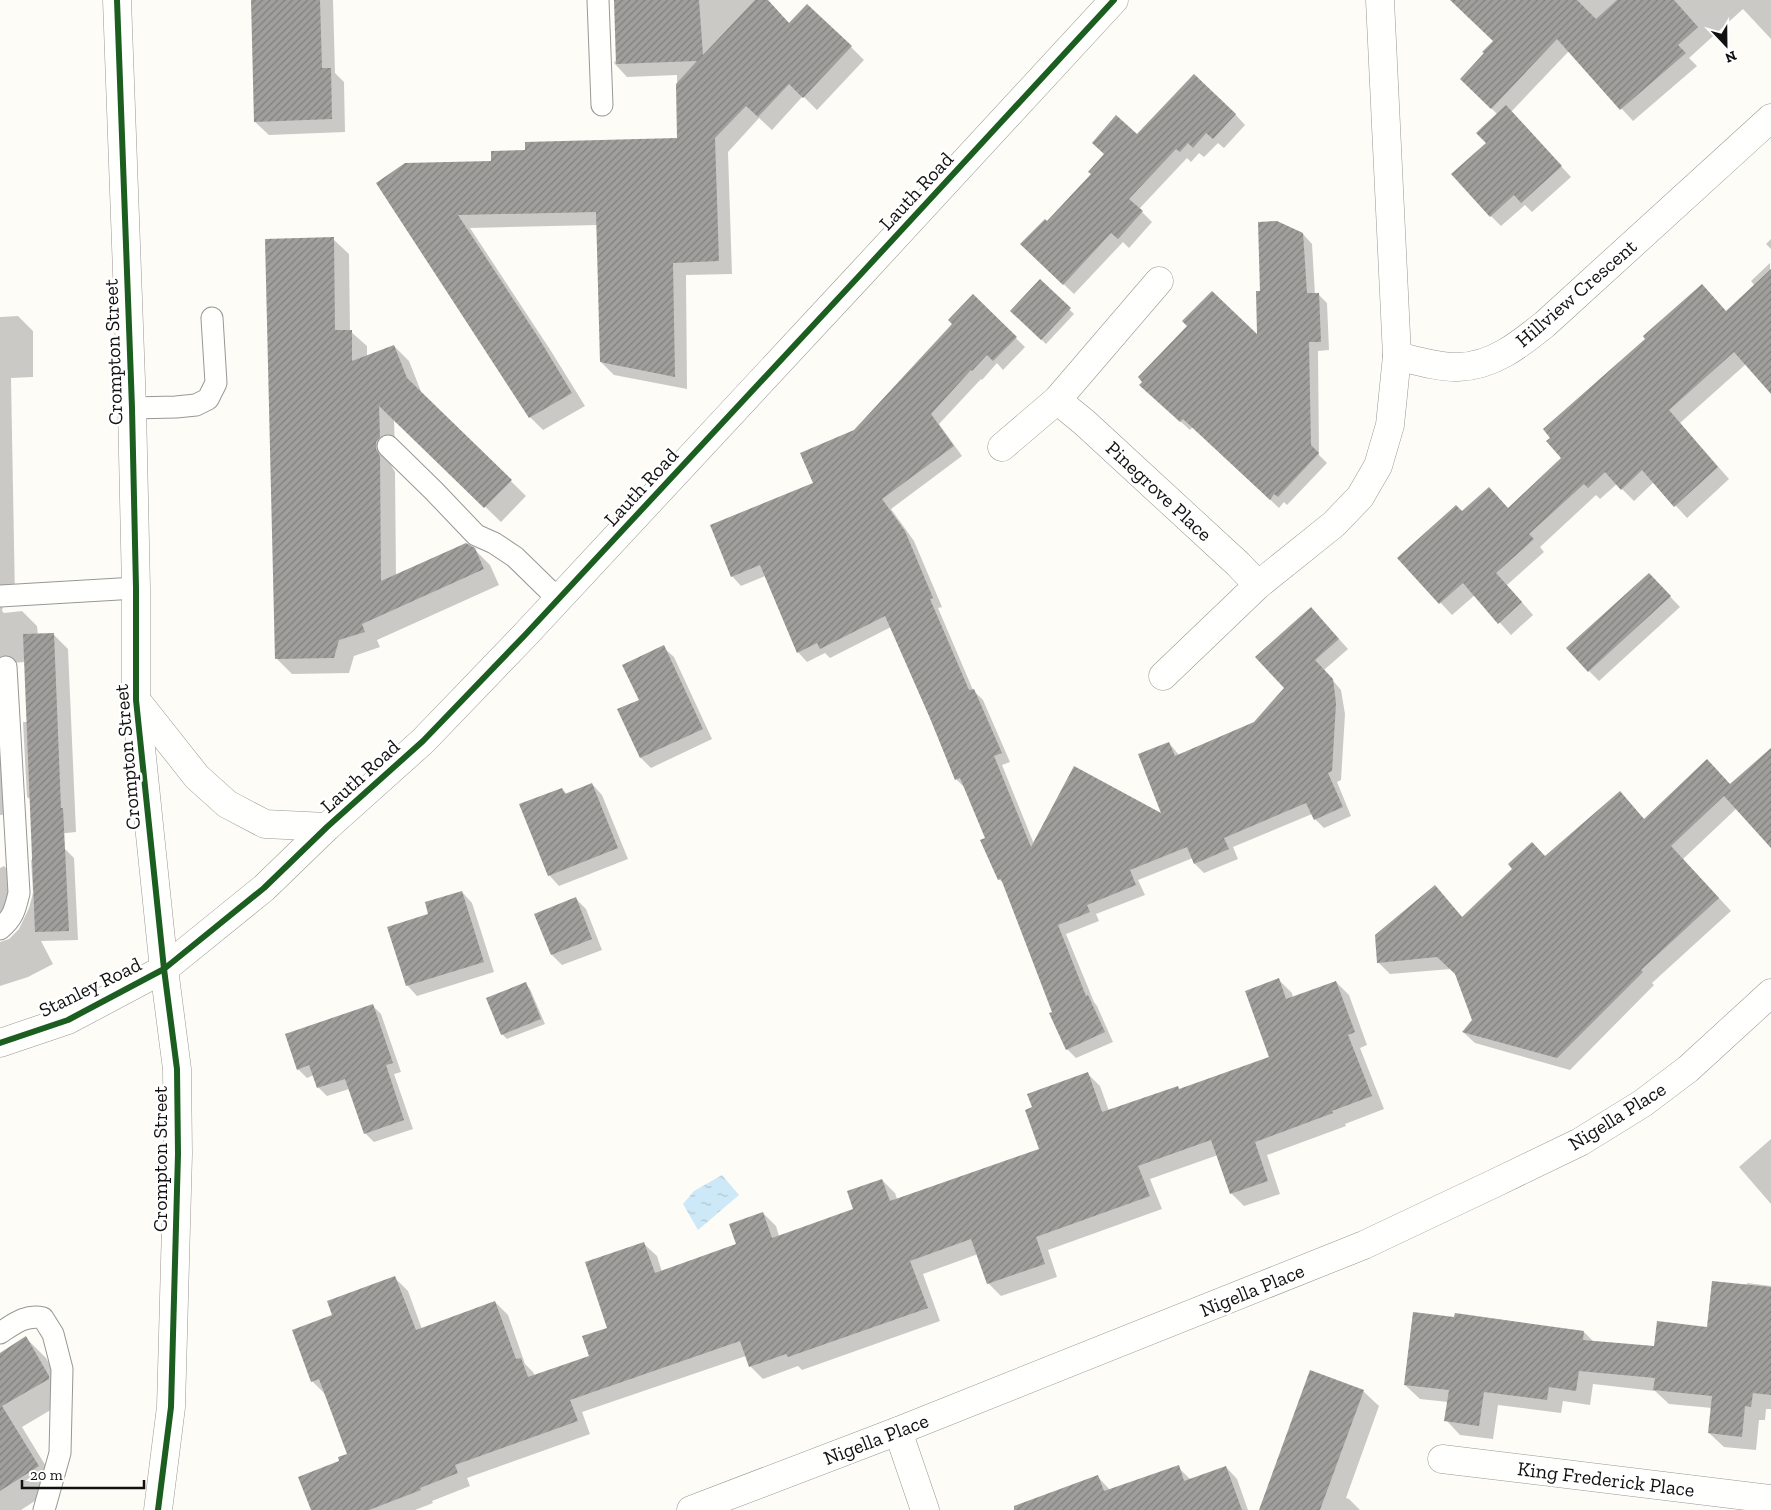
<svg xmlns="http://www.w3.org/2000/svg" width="1771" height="1510" font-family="'Zilla Slab',serif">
  <defs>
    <pattern id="water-ripples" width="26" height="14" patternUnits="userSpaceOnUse" patternTransform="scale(1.25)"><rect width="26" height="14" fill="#cde8f7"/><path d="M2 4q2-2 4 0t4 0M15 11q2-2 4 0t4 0" fill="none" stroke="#afc6d3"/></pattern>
    <pattern id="building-hatch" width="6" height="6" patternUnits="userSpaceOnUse" patternTransform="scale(1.25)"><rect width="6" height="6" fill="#a19f9c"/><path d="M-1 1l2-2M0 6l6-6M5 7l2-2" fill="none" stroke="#82807e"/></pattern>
  </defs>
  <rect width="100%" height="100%" fill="#fdfcf7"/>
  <!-- water -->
  <path fill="url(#water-ripples)" d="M 722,1175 L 739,1195 L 698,1230 L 683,1204 L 694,1191 Z"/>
  <!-- shadow -->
  <g fill="#0003">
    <path d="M 252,0 L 333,0 L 335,73 L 344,82 L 345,132 L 269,135 L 255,122 Z"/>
    <path d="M 615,0 L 766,0 L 790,24 L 851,47 L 864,60 L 817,110 L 803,96 L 772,130 L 759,118 L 728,152 L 732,274 L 686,275 L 687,389 L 614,375 L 601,362 L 598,225 L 470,228 L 551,351 L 585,406 L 543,430 L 530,417 L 377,184 L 493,162 L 526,151 L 678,140 L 677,75 L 627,77 L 614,63 L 617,59 Z"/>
    <path d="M 1452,0 L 1771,0 L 1771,39 L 1743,9 L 1689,58 L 1697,66 L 1633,121 L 1569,51 L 1511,112 L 1571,177 L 1532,212 L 1525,205 L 1501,226 L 1491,216 L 1487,143 L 1498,115 L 1462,79 L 1494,41 Z"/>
    <path d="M 1235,114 L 1245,125 L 1224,148 L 1218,143 L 1204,157 L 1199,153 L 1191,162 L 1187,158 L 1139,209 L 1152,222 L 1129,248 L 1123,242 L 1074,294 L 1032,254 L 1047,222 L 1137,136 Z"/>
    <path d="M 1303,234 L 1312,244 L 1315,294 L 1318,294 L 1327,303 L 1329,350 L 1318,351 L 1319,455 L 1327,463 L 1287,505 L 1284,502 L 1279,508 L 1193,427 L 1190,430 L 1150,394 L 1258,337 L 1261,293 Z"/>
    <path d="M 333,239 L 349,254 L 350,331 L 367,346 L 367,356 L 394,346 L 409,361 L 422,394 L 526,496 L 501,522 L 394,419 L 395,453 L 391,458 L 391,465 L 395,472 L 396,576 L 474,549 L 490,565 L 499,585 L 377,640 L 380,647 L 354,656 L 349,673 L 292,674 L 276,658 Z"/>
    <path d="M 1771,239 L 1771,249 L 1766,244 Z"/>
    <path d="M 1770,263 L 1771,390 L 1746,364 L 1680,423 L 1729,479 L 1687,518 L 1654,482 L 1634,501 L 1617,484 L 1600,499 L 1596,495 L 1540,547 L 1544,552 L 1507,585 L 1533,615 L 1511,635 L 1475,595 L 1452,615 L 1399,558 L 1463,512 L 1508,509 L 1755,286 L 1751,281 Z"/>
    <path d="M 1040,281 L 1074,314 L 1046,344 L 1012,311 Z"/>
    <path d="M 973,296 L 1025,347 L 1003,370 L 997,363 L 982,380 L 981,379 L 939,424 L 962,456 L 891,509 L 914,541 L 942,607 L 938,608 L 973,690 L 983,700 L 1010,762 L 1002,765 L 1034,844 L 1163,816 L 1169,743 L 1179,755 L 1254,723 L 1285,688 L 1320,618 L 1348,649 L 1324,670 L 1341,690 L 1345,714 L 1341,780 L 1337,782 L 1351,816 L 1324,828 L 1315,819 L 1312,814 L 1233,847 L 1238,859 L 1204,873 L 1195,864 L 1193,858 L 1138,880 L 1145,895 L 1096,914 L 1099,921 L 1066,934 L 1094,1002 L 1097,1006 L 1113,1042 L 1076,1058 L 1067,1049 L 1004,884 L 999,879 L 987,838 L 966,789 L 956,779 L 891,627 L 830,658 L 825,653 L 807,662 L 798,652 L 765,576 L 741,586 L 732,576 L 815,484 L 855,431 L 954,324 Z"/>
    <path d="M 18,316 L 33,331 L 33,377 L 11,378 L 15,598 L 3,606 L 2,611 L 4,613 L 22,611 L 37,626 L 38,635 L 53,634 L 68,649 L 76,832 L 46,835 L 31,800 L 27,797 L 23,722 L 27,722 L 25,662 L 0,664 L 0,317 Z"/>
    <path d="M 1659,585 L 1680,607 L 1599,681 L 1589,671 Z"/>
    <path d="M 663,647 L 674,657 L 712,739 L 651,768 L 641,758 L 619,710 L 640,700 Z"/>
    <path d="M 0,728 L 15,814 L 0,815 Z"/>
    <path d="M 1771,750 L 1771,846 L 1737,808 L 1683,859 L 1731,911 L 1652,983 L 1654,985 L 1570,1070 L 1475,1043 L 1463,1032 L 1474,1020 L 1456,974 L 1451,969 L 1390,974 L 1378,962 L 1435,886 L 1463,918 L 1546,857 L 1620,793 L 1645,820 L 1731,786 Z"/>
    <path d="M 592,784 L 602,795 L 628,859 L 559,886 L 549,875 L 562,789 L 567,794 Z"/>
    <path d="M 64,848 L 74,858 L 78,940 L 41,941 L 53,964 L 28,977 L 0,986 L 0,942 L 9,939 L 19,929 L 29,908 L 33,893 L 31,860 Z"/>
    <path d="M 4,866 L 14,876 L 0,932 L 0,868 Z"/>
    <path d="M 462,892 L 472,903 L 494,972 L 417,996 L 407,985 L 430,915 Z"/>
    <path d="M 576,899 L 586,909 L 602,950 L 562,965 L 552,955 Z"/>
    <path d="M 1279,980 L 1292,993 L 1293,998 L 1336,982 L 1349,995 L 1367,1045 L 1360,1048 L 1384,1109 L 1345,1124 L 1346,1126 L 1267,1155 L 1280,1194 L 1244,1206 L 1231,1193 L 1218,1155 L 1150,1179 L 1162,1209 L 1048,1250 L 1057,1277 L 1001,1296 L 988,1283 L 978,1254 L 923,1274 L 940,1321 L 802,1370 L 798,1366 L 763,1379 L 750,1366 L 746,1356 L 582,1412 L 590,1434 L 467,1478 L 470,1486 L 432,1501 L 433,1503 L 415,1510 L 312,1510 L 341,1462 L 348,1455 L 325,1394 L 312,1381 L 334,1315 L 395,1278 L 408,1291 L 422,1329 L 495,1302 L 508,1315 L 525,1364 L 533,1372 L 535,1376 L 590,1357 L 608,1328 L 644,1244 L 657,1256 L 662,1272 L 738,1244 L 763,1213 L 776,1226 L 779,1236 L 854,1210 L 882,1180 L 895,1193 L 897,1199 L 1040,1150 L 1034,1108 L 1087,1073 L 1100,1086 L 1109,1111 L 1178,1087 L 1180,1090 L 1270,1058 Z"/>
    <path d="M 525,984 L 530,989 L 545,1024 L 507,1039 L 502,1034 L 488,999 Z"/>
    <path d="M 372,1005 L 381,1014 L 401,1072 L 394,1074 L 413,1129 L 374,1142 L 365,1133 L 349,1089 L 327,1096 L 318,1087 L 314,1075 L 307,1078 L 298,1069 Z"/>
    <path d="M 1771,1139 L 1771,1204 L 1739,1167 Z"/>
    <path d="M 1747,1283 L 1771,1286 L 1771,1409 L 1766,1409 L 1765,1420 L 1759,1420 L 1756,1450 L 1724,1447 L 1709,1433 L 1712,1408 L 1669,1404 L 1655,1391 L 1593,1384 L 1590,1405 L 1563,1401 L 1561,1413 L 1498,1405 L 1493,1439 L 1460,1435 L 1446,1420 L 1448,1402 L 1420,1399 L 1405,1385 L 1584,1332 L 1594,1342 L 1655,1347 L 1708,1328 L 1747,1286 Z"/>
    <path d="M 26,1338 L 46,1358 L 69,1397 L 69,1399 L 22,1427 L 58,1486 L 21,1510 L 0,1510 L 0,1354 Z"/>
    <path d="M 1363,1391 L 1379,1406 L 1346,1498 L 1349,1499 L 1360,1510 L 1260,1510 Z"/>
    <path d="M 1178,1467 L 1191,1480 L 1226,1467 L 1237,1479 L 1248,1510 L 1051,1510 L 1098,1477 L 1111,1491 Z"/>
  </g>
  <!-- building -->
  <g fill="url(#building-hatch)">
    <path d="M 251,0 L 320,0 L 322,68 L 331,68 L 332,119 L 254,122 Z"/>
    <path d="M 614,0 L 699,0 L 703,55 L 755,0 L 768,0 L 789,23 L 807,4 L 852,46 L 803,98 L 789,84 L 758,117 L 746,106 L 715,138 L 719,261 L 673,263 L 675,377 L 600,362 L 596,212 L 458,215 L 538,337 L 572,393 L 529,418 L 376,183 L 405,163 L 491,161 L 491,151 L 525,150 L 525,142 L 677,138 L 676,84 L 697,61 L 616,64 Z"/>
    <path d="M 1450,0 L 1577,0 L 1596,19 L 1617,0 L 1674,0 L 1698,27 L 1678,45 L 1686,53 L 1620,110 L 1557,39 L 1491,109 L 1460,79 L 1484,53 L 1482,52 L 1493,41 Z"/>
    <path d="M 1194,74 L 1236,114 L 1213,139 L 1206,133 L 1193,148 L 1188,143 L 1180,152 L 1176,149 L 1129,199 L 1143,211 L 1118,239 L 1111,233 L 1063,285 L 1020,244 L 1045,219 L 1047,221 L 1091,174 L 1088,172 L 1104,154 L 1092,143 L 1116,115 L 1137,134 Z"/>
    <path d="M 1506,105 L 1562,166 L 1521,203 L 1514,195 L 1490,217 L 1451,174 L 1486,143 L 1476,133 Z"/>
    <path d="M 1277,221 L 1303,233 L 1307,293 L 1319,293 L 1321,342 L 1309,342 L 1311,445 L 1319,453 L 1278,497 L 1274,494 L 1270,500 L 1183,419 L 1180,422 L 1139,385 L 1142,382 L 1138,377 L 1187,326 L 1182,321 L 1212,291 L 1257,334 L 1256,291 L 1260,291 L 1258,222 Z"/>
    <path d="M 334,237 L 335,330 L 352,330 L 352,361 L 394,345 L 407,378 L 512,480 L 484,508 L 379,406 L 380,437 L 376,442 L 376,449 L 380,456 L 381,581 L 466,543 L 475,548 L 484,569 L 362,624 L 365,632 L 339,640 L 334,658 L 275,659 L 265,239 Z"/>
    <path d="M 1771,269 L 1771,394 L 1734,352 L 1669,410 L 1718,467 L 1674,507 L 1642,470 L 1621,490 L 1605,472 L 1588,488 L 1584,484 L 1529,534 L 1534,539 L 1496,573 L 1522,602 L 1498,624 L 1463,583 L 1439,604 L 1397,558 L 1456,505 L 1462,511 L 1489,487 L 1508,508 L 1561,458 L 1546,441 L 1550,438 L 1543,429 L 1645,339 L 1643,336 L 1702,284 L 1726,311 Z"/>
    <path d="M 1040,279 L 1071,308 L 1041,340 L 1010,311 Z"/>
    <path d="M 973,294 L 1017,337 L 993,361 L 987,355 L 972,371 L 971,370 L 931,414 L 954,446 L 882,499 L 905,531 L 933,598 L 930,599 L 969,690 L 974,689 L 1002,753 L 994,756 L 1031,847 L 1074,766 L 1161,813 L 1138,754 L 1169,742 L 1175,756 L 1254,722 L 1284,688 L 1255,657 L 1311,607 L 1339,639 L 1315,660 L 1333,679 L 1336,703 L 1332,771 L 1328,773 L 1343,807 L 1314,820 L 1306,803 L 1224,838 L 1229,849 L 1194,864 L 1187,847 L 1130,870 L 1136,885 L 1087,905 L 1090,912 L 1058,925 L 1086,996 L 1088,995 L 1105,1032 L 1066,1050 L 1049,1013 L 1052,1012 L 1001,879 L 998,880 L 980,840 L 985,838 L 960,778 L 955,780 L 930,718 L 885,616 L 820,649 L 817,643 L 797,653 L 760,565 L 731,577 L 710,525 L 813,483 L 800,453 L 854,430 L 952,324 L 948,320 Z"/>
    <path d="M 1649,573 L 1671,596 L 1588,672 L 1566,648 Z"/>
    <path d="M 54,633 L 61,808 L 63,808 L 69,931 L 35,932 L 23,634 Z"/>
    <path d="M 664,645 L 703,729 L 640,758 L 617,709 L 639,700 L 622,665 Z"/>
    <path d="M 1771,748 L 1771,848 L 1724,796 L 1671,846 L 1719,898 L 1641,970 L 1643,972 L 1557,1058 L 1462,1032 L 1472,1020 L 1455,974 L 1437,957 L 1377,963 L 1375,935 L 1435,885 L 1462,917 L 1512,869 L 1508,864 L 1532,842 L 1545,856 L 1620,791 L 1644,819 L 1707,759 L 1730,784 Z"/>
    <path d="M 592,783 L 618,848 L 548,876 L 519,804 L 562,788 L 565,794 Z"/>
    <path d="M 462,891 L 484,962 L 406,986 L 387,927 L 428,914 L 425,902 Z"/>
    <path d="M 576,897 L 592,939 L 551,955 L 534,914 Z"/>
    <path d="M 1279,978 L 1286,999 L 1336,981 L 1355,1032 L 1348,1035 L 1372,1096 L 1332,1111 L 1333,1113 L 1255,1142 L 1268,1181 L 1230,1194 L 1211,1140 L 1138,1166 L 1150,1196 L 1036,1237 L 1045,1264 L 987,1284 L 971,1239 L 910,1261 L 928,1308 L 788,1357 L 786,1354 L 749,1367 L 740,1341 L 570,1400 L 578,1421 L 455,1465 L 458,1473 L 420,1488 L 421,1490 L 369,1510 L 311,1510 L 298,1477 L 339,1461 L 338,1457 L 347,1454 L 319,1379 L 311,1382 L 292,1330 L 332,1315 L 327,1301 L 395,1276 L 416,1330 L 495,1301 L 516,1359 L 521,1358 L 528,1377 L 589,1356 L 582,1336 L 607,1328 L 585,1262 L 644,1242 L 655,1273 L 736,1244 L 729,1224 L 763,1212 L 772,1238 L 853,1209 L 847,1191 L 882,1179 L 890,1201 L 1039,1149 L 1025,1110 L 1032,1107 L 1027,1094 L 1088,1072 L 1102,1112 L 1178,1086 L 1179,1089 L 1269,1057 L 1245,991 Z"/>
    <path d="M 526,982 L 541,1019 L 501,1035 L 486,998 Z"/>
    <path d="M 373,1004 L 393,1063 L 386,1065 L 404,1120 L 364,1134 L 345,1079 L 317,1088 L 309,1065 L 297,1070 L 285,1034 Z"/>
    <path d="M 1712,1281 L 1771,1287 L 1771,1395 L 1753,1393 L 1751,1407 L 1745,1406 L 1742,1437 L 1708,1433 L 1712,1396 L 1653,1390 L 1655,1378 L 1579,1371 L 1576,1391 L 1549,1387 L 1547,1400 L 1484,1392 L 1479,1426 L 1444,1421 L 1449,1390 L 1404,1385 L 1413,1312 L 1454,1317 L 1455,1313 L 1584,1331 L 1583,1340 L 1654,1346 L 1657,1321 L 1707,1327 Z"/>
    <path d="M 26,1336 L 49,1376 L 49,1379 L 2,1406 L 39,1466 L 0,1491 L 0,1353 Z"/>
    <path d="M 1310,1370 L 1364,1390 L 1320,1510 L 1259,1510 Z"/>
    <path d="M 1179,1465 L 1184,1481 L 1226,1466 L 1242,1510 L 1014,1510 L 1014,1506 L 1098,1475 L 1104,1491 Z"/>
  </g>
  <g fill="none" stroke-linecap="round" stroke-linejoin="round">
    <defs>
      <g id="service">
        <path d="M 598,0 L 602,105"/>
        <path d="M 132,408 L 176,407 L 196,405 L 208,399 L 216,383 L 212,318"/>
        <path d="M 388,446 L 434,491 L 476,535 L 494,543 L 515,557 L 558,599"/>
        <path d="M 0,596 L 136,588"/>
        <path d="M 0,929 C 13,918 15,910 19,893 L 6,667"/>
        <path d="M 0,1333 C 14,1324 26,1314 43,1318 L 53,1334 L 62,1369 L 60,1453 L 44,1510"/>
      </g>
      <g id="minor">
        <path d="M 1380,0 L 1397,356 C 1414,360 1441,368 1458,367 C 1493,366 1519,345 1545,324 L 1771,118"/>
        <path d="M 1057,400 L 1085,423 L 1238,564 L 1258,585"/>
        <path d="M 1002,447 L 1057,400 L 1159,281"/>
        <path d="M 1163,676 L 1258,585 L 1334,524 L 1360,497 L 1378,466 L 1390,425 L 1397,356"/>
        <path d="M 0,1043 L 68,1020 L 164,969 L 264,888 L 327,827 L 423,741 L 525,635 L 860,275 L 1114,0"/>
        <path d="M 898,1431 L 925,1510"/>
        <path d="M 1442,1459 L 1771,1499"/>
        <path d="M 691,1510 L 898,1431 L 1364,1245 L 1495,1183 L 1580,1142 L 1643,1103 L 1688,1069 L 1771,993"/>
      </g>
      <g id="tertiary">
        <path d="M 117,0 L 132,408 L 136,588 L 136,700 L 164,969 L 177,1069 L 178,1154 L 171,1407 L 158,1510"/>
        <path d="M 136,700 L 197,777 L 227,804 L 265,824 L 327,827"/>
      </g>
    </defs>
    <!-- service casing -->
    <use href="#service" stroke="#979795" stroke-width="23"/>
    <!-- minor casing -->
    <use href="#minor" stroke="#979795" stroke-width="29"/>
    <!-- tertiary casing -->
    <use href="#tertiary" stroke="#979795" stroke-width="29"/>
    <!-- service -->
    <use href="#service" stroke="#fffffe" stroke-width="21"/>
    <!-- minor -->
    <use href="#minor" stroke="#fffffe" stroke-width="28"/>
    <!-- tertiary -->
    <use href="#tertiary" stroke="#fffffe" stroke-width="28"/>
    <defs>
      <g id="cycleway">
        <path d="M 117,0 L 132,408 L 136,588 L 136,700 L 164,969 L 177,1069 L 178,1154 L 171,1407 L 158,1510"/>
        <path d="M 0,1043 L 68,1020 L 164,969 L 264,888 L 327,827 L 423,741 L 525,635 L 860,275 L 1114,0"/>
      </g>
    </defs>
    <!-- cycleway casing -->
    <use href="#cycleway" stroke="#fff" stroke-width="9"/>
    <!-- cycleway -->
    <use href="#cycleway" stroke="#1b5e20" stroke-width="6"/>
  </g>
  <g text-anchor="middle" stroke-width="5" stroke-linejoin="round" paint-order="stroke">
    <!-- street labels -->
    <g font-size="20" fill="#111" stroke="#fff">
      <text transform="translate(916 191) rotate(-47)" y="7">Lauth Road</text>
      <text transform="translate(1576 293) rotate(-41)" y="7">Hillview Crescent</text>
      <text transform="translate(113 352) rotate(-92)" y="7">Crompton Street</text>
      <text transform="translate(641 487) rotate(-47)" y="7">Lauth Road</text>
      <text transform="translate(1159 491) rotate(43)" y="7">Pinegrove Place</text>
      <text transform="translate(127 757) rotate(-95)" y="7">Crompton Street</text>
      <text transform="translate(360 776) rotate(-42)" y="7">Lauth Road</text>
      <text transform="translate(90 987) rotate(-26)" y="7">Stanley Road</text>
      <text transform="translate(1617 1116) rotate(-32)" y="7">Nigella Place</text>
      <text transform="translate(160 1159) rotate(-90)" y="7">Crompton Street</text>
      <text transform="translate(1252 1290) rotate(-22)" y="7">Nigella Place</text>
      <text transform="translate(876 1439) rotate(-21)" y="7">Nigella Place</text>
      <text transform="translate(1606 1479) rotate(7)" y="7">King Frederick Place</text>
    </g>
  </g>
  <!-- north arrow -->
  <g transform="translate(1726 45) rotate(158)" stroke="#ffffff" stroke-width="4" paint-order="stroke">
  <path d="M0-4L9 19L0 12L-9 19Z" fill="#111111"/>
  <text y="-8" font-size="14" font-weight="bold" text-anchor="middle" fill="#111111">N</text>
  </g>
  <!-- scale -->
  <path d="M22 1480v8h122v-8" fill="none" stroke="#111111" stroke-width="2.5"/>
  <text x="30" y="1480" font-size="15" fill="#111111" stroke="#ffffff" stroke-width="4" paint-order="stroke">20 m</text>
</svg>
